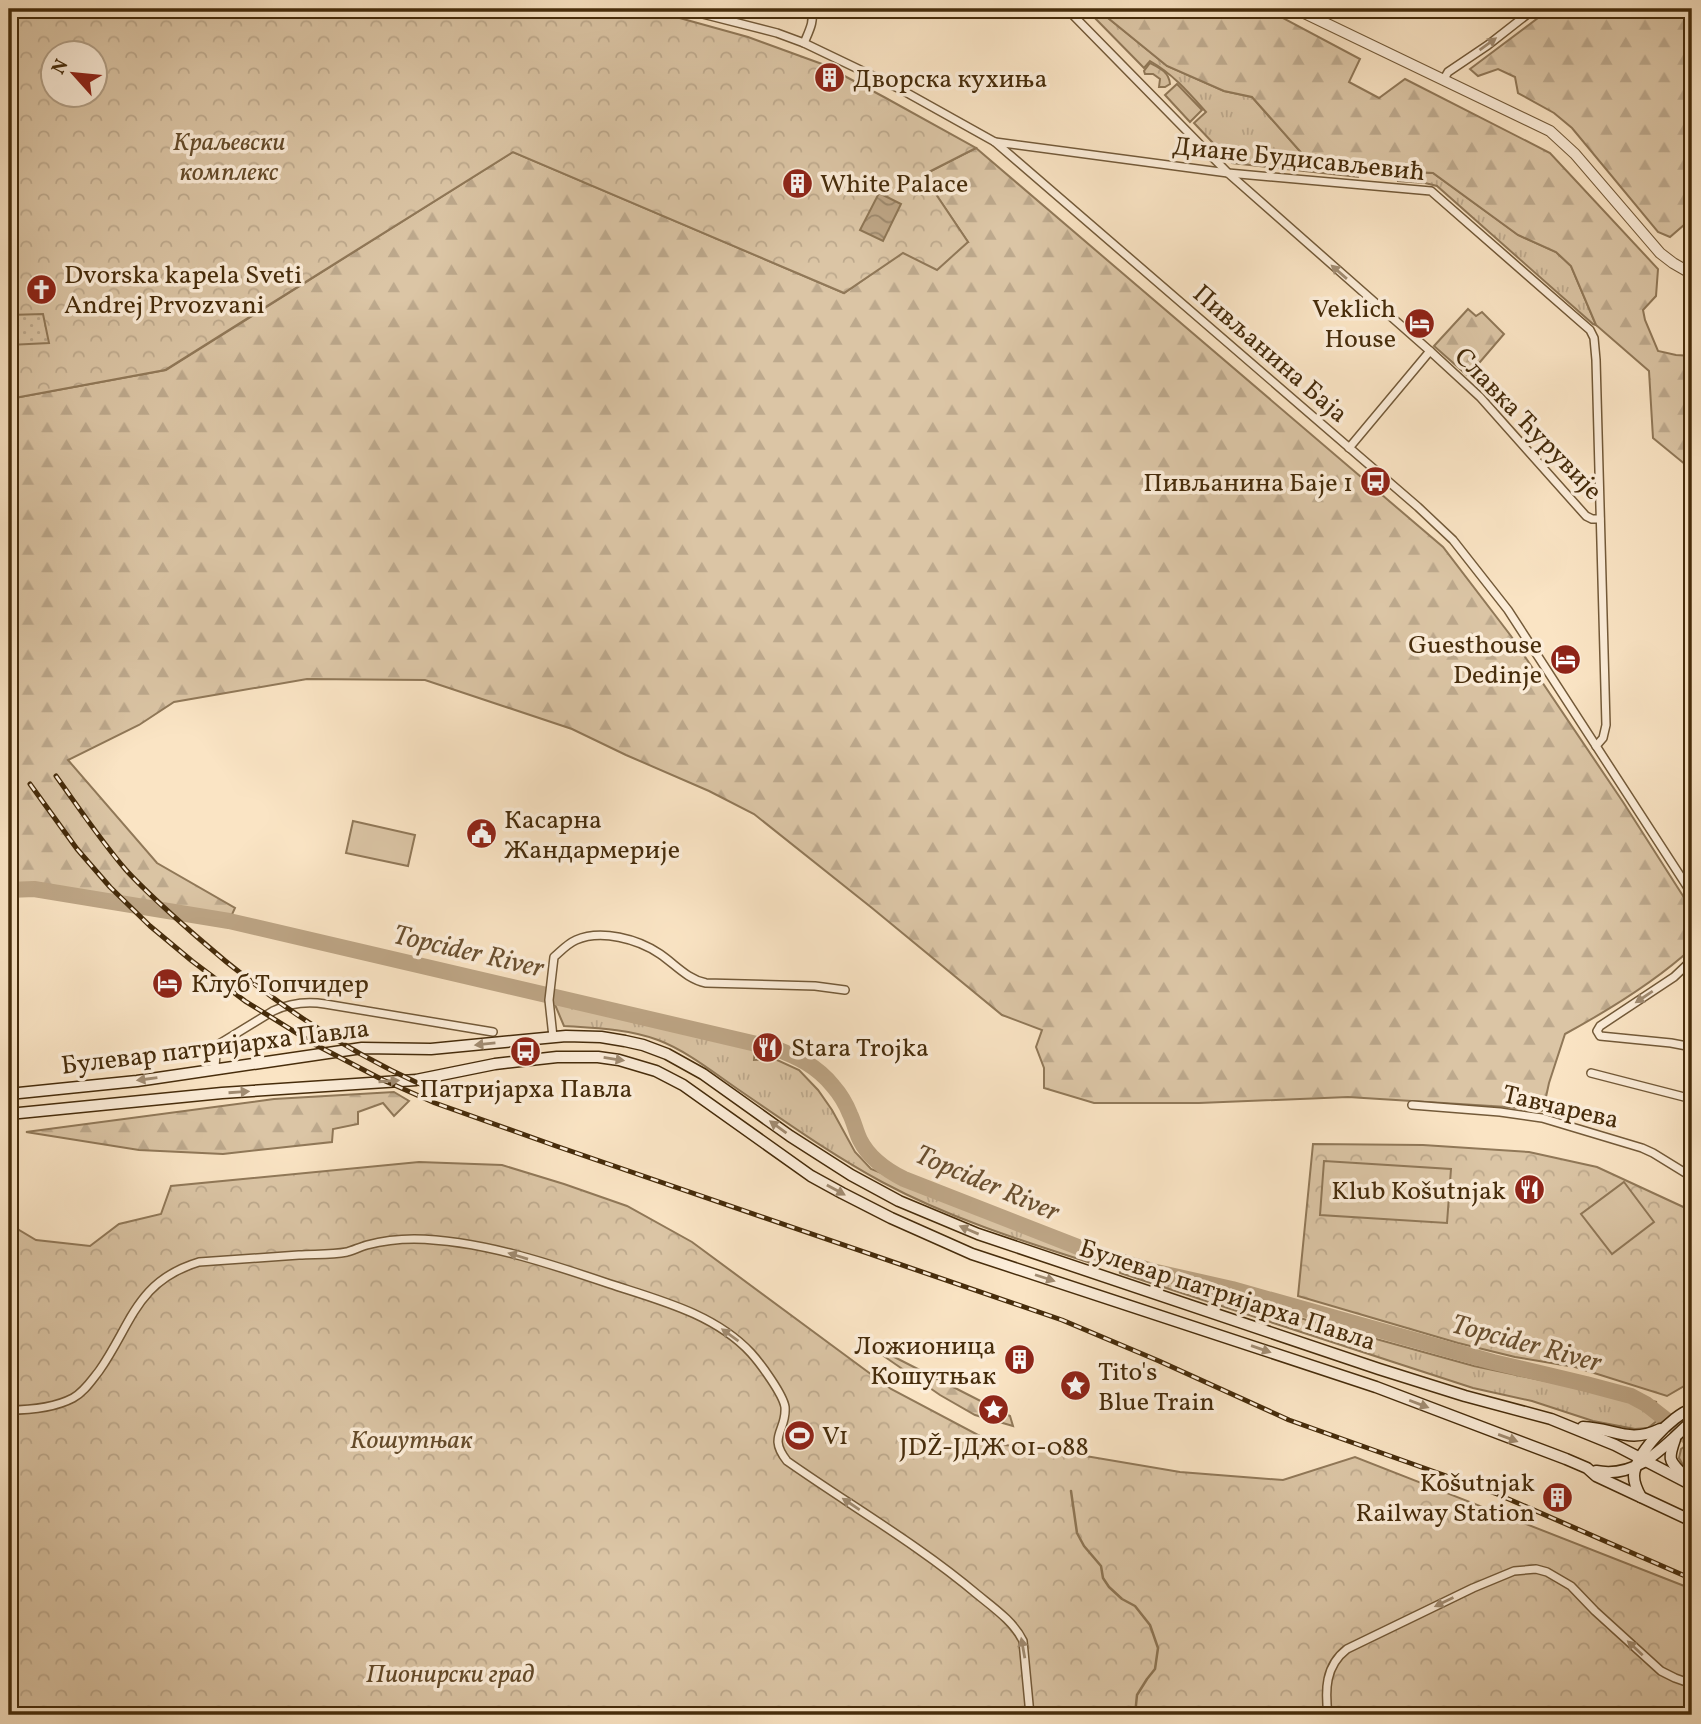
<svg xmlns="http://www.w3.org/2000/svg" width="1701" height="1724" font-family="Vollkorn,serif">
  <defs>
    <pattern id="grass-tufts" width="24" height="20" patternUnits="userSpaceOnUse" patternTransform="scale(1.75)"><rect width="24" height="20" fill="#dbc5a5"/><path d="M3 7l-1-3M5 7V3M7 7l1-3M15 17l-1-3M17 17v-4M19 17l1-3" fill="none" stroke="#bda98d"/></pattern>
    <pattern id="forest-firs" width="22" height="20" patternUnits="userSpaceOnUse" patternTransform="scale(1.75)"><rect width="22" height="20" fill="#dbc5a5"/><path d="M5 1l3.5 6h-7zM16 11l3.5 6h-7z" fill="#bda98d"/></pattern>
    <pattern id="park-crowns" width="20" height="18" patternUnits="userSpaceOnUse" patternTransform="scale(1.75)"><rect width="20" height="18" fill="#dbc5a5"/><path d="M2 6a3 3 0 1 1 6 0M12 15a3 3 0 1 1 6 0" fill="none" stroke="#bda98d"/></pattern>
    <pattern id="garden-dots" width="8" height="8" patternUnits="userSpaceOnUse" patternTransform="scale(1.75)"><rect width="8" height="8" fill="#dbc5a5"/><path d="M2 2h.1M6 6h.1" fill="none" stroke="#bda98d" stroke-width="1.8" stroke-linecap="round"/></pattern>
    <pattern id="water-waves" width="16" height="10" patternUnits="userSpaceOnUse" patternTransform="scale(1.75)"><rect width="16" height="10" fill="#bda585"/><path d="M0 5q4-4 8 0t8 0" fill="none" stroke="#9b876b"/></pattern>
  </defs>
  <rect width="100%" height="100%" fill="#fae4c4"/>
  <filter id="stains"><feTurbulence type="fractalNoise" baseFrequency=".00286" numOctaves="4"/><feColorMatrix values="0 0 0 0 .2 0 0 0 0 .09 0 0 0 0 .02 0 0 0 .5 -.17"/></filter>
  <radialGradient id="worn" r=".72"><stop offset=".6" stop-color="#630" stop-opacity="0"/><stop offset="1" stop-color="#630" stop-opacity=".3"/></radialGradient>
  <!-- grass -->
  <g fill="url(#grass-tufts)" stroke="#907858" stroke-width="2">
    <path d="M 1086,9 L 1097,9 L 1167,66 L 1224,91 L 1252,97 L 1313,166 L 1433,173 L 1518,235 L 1556,252 L 1571,266 L 1596,325 L 1593,324 L 1437,186 L 1425,183 L 1398,181 L 1398,173 L 1359,170 L 1358,177 L 1232,163 L 1194,123 L 1206,112 C 1189,93 1173,74 1150,61 L 1144,68 Z"/>
    <path d="M 553,1000 L 755,1048 L 754,1060 L 775,1059 L 799,1070 L 818,1090 L 832,1110 L 855,1152 L 871,1169 L 1095,1258 L 1094,1264 C 1022,1241 949,1218 882,1182 C 832,1155 786,1122 739,1090 C 714,1073 687,1051 658,1040 C 629,1029 595,1028 564,1026 Z"/>
    <path d="M 1119,1268 L 1474,1366 L 1598,1392 L 1628,1400 L 1637,1404 L 1658,1420 L 1648,1428 L 1635,1429 L 1593,1421 L 1532,1401 L 1473,1388 L 1120,1273 Z"/>
    <path d="M 1688,1444 L 1692,1447 L 1692,1471 L 1683,1465 L 1679,1458 L 1681,1449 Z"/>
  </g>
  <!-- forest -->
  <g fill="url(#forest-firs)" stroke="#907858" stroke-width="2">
    <path d="M 1097,9 L 1266,9 L 1360,59 L 1349,82 L 1379,98 L 1405,79 L 1550,153 L 1658,269 L 1656,296 L 1643,310 L 1645,320 L 1658,351 L 1676,355 L 1692,356 L 1692,470 L 1653,438 L 1649,371 L 1596,325 L 1571,266 L 1556,252 L 1518,235 L 1433,173 L 1313,166 L 1252,97 L 1224,91 L 1167,66 Z"/>
    <path d="M 1550,9 L 1692,9 L 1692,218 L 1670,237 L 1658,232 L 1572,128 L 1554,113 L 1518,93 L 1515,77 L 1498,69 L 1478,76 L 1470,69 Z"/>
    <path d="M 976,148 L 1443,547 L 1511,636 L 1623,802 L 1692,910 L 1692,948 C 1655,982 1609,1010 1565,1034 L 1549,1083 L 1543,1111 L 1507,1107 L 1348,1097 L 1199,1103 L 1094,1103 L 1044,1088 L 1044,1068 L 1036,1047 L 1042,1030 L 1002,1015 L 872,908 L 754,814 L 709,791 L 626,755 L 572,729 L 425,680 L 307,679 L 174,702 L 139,725 L 68,760 L 157,863 L 235,908 L 229,921 L 34,889 L 9,890 L 9,399 L 166,370 L 513,152 L 844,293 L 903,252 L 968,242 L 923,175 Z"/>
    <path d="M 1468,309 L 1476,316 L 1482,312 L 1504,334 L 1468,376 L 1434,346 Z"/>
    <path d="M 394,1092 L 409,1101 L 394,1116 L 383,1103 L 358,1112 L 358,1124 L 333,1129 L 332,1142 L 223,1154 L 139,1150 L 26,1132 L 274,1099 Z"/>
    <path d="M 859,1339 L 1010,1416 L 1013,1426 L 975,1415 L 940,1395 Z"/>
  </g>
  <!-- park -->
  <g fill="url(#park-crowns)" stroke="#907858" stroke-width="2" fill-rule="evenodd">
    <path d="M 9,9 L 646,9 L 658,12 L 748,37 L 822,64 L 884,97 L 976,148 L 923,175 L 968,242 L 937,270 L 903,253 L 844,293 L 513,152 L 165,370 L 9,399 ZM 52,52 L 94,52 L 94,94 L 52,94 Z"/>
    <path d="M 1150,63 C 1160,68 1169,72 1170,84 L 1165,87 L 1159,87 L 1160,79 L 1153,74 L 1145,74 L 1144,71 Z"/>
    <path d="M 1313,1144 L 1423,1145 L 1529,1152 L 1597,1167 L 1692,1211 L 1692,1384 L 1686,1385 L 1667,1396 L 1575,1367 L 1515,1357 L 1458,1343 L 1298,1296 Z"/>
    <path d="M 419,1162 L 502,1165 L 564,1184 L 627,1206 L 692,1242 L 891,1389 L 995,1444 L 1050,1450 L 1180,1472 L 1283,1480 L 1355,1457 L 1692,1589 L 1692,1715 L 9,1715 L 9,1224 L 36,1240 L 90,1246 L 119,1224 L 161,1214 L 171,1186 Z"/>
  </g>
  <!-- garden -->
  <path fill="url(#garden-dots)" stroke="#907858" stroke-width="2" d="M 43,314 L 49,343 L 9,345 L 9,315 Z"/>
  <!-- pitch -->
  <g fill="#dbc5a5" stroke="#907858" stroke-width="2">
    <path d="M 1177,84 L 1202,110 L 1190,122 L 1165,95 Z"/>
    <path d="M 353,821 L 415,835 L 408,866 L 346,853 Z"/>
    <path d="M 1324,1161 L 1451,1169 L 1447,1223 L 1320,1215 Z"/>
    <path d="M 1624,1182 L 1654,1222 L 1612,1254 L 1581,1214 Z"/>
  </g>
  <!-- water -->
  <path fill="url(#water-waves)" stroke="#8d7554" stroke-width="2" d="M 879,193 L 901,204 L 883,241 L 860,230 Z"/>
  <g fill="none" stroke-linecap="round" stroke-linejoin="round">
    <!-- stream -->
    <g stroke="#8d7554" stroke-width="2.5">
      <path d="M 1637,1399 L 1656,1402"/>
      <path d="M 1071,1491 L 1077,1533 L 1084,1546 L 1101,1566 L 1103,1578 L 1109,1587 L 1122,1599 L 1135,1606 L 1150,1625 L 1158,1648 L 1155,1669 L 1147,1679 L 1137,1695 L 1135,1715"/>
    </g>
    <!-- river -->
    <path stroke="#bda585" stroke-width="16" d="M 9,890 L 34,889 L 229,921 L 774,1048 C 798,1057 817,1066 833,1086 C 840,1094 846,1104 850,1114 C 854,1122 856,1132 860,1140 C 869,1158 886,1170 904,1179 L 1096,1254 L 1152,1271 L 1232,1289 L 1493,1362 L 1586,1384 L 1631,1396 L 1646,1404 L 1692,1440"/>
    <defs>
      <g id="minor">
        <path d="M 683,9 L 777,33 L 804,43 L 900,89 L 995,142 L 1418,507 L 1453,540 L 1508,610 L 1692,894"/>
        <path d="M 1067,9 L 1228,173 L 1430,351 L 1480,397 L 1586,516 L 1592,519 L 1600,519"/>
        <path d="M 804,43 C 809,31 815,21 811,9"/>
        <path d="M 1444,79 L 1448,72 L 1488,45 L 1534,9"/>
        <path d="M 995,142 L 1228,173 L 1431,191 L 1590,330 L 1594,338 L 1596,360 L 1606,725 L 1603,738 L 1596,746"/>
        <path d="M 1349,448 L 1430,351"/>
        <path d="M 1692,960 L 1674,977 L 1600,1026 L 1597,1031 L 1600,1036 L 1671,1043 L 1692,1047"/>
        <path d="M 553,1037 L 549,1000 L 554,957 C 561,951 567,944 576,940 C 601,929 638,939 660,954 C 676,965 687,979 706,983 L 815,986 L 845,990"/>
        <path d="M 215,1069 L 216,1051 L 219,1044 L 273,1011 C 290,1003 306,1001 325,1004 L 493,1032"/>
        <path d="M 1591,1073 L 1692,1099"/>
        <path d="M 1412,1105 L 1500,1112 L 1542,1118 L 1642,1148 L 1653,1153 L 1692,1177"/>
        <path d="M 9,1410 C 30,1410 54,1408 73,1398 C 84,1392 91,1381 99,1371 C 132,1324 136,1281 199,1262 C 232,1260 266,1257 299,1255 C 315,1254 331,1255 347,1252 C 354,1250 360,1247 367,1245 C 382,1241 399,1239 414,1239 C 480,1240 548,1263 610,1284 C 659,1300 715,1314 751,1353 C 760,1363 783,1394 785,1407 C 787,1431 767,1436 787,1461 C 851,1506 919,1545 978,1595 C 994,1608 1014,1622 1023,1641 L 1030,1715"/>
        <path d="M 1328,1715 C 1325,1690 1325,1666 1347,1649 L 1473,1588 L 1514,1571 L 1536,1569 L 1547,1572 L 1571,1586 L 1595,1611 L 1661,1671 L 1675,1678 L 1692,1684"/>
      </g>
      <path id="tertiary" d="M 1296,9 L 1550,131 L 1575,154 L 1660,253 L 1673,263 L 1692,274"/>
      <g id="secondary">
        <path d="M 9,1094 L 137,1081 L 362,1048 L 431,1049 L 566,1036 L 601,1037 L 625,1041 L 643,1045 L 667,1054 L 703,1074 L 790,1136 L 851,1175 L 899,1201 L 978,1234 L 1379,1369 L 1465,1396 L 1551,1419 L 1615,1445 L 1692,1485"/>
        <path d="M 9,1114 L 222,1093 L 416,1080 L 495,1064 L 557,1057 L 598,1057 L 619,1060 L 656,1071 L 683,1085 L 811,1176 L 842,1193 L 891,1218 L 972,1254 L 1376,1387 L 1566,1459 L 1587,1468 L 1596,1476 L 1692,1521"/>
        <path d="M 1583,1427 C 1614,1428 1629,1444 1660,1429"/>
        <path d="M 1675,1439 C 1667,1462 1670,1460 1684,1476"/>
        <path d="M 1596,1471 C 1638,1479 1664,1446 1692,1421"/>
        <path d="M 1641,1497 C 1637,1490 1634,1484 1634,1476 C 1634,1455 1673,1414 1692,1409"/>
      </g>
    </defs>
    <!-- minor casing -->
    <use href="#minor" stroke="#735a39" stroke-width="10"/>
    <!-- tertiary casing -->
    <use href="#tertiary" stroke="#735a39" stroke-width="12"/>
    <!-- secondary casing -->
    <use href="#secondary" stroke="#462c0b" stroke-width="13"/>
    <!-- minor -->
    <use href="#minor" stroke="#fcedd9" stroke-width="7"/>
    <!-- tertiary -->
    <use href="#tertiary" stroke="#fcedd9" stroke-width="10"/>
    <!-- secondary -->
    <use href="#secondary" stroke="#fcedd9" stroke-width="10"/>
    <defs>
      <g id="rail">
        <path d="M 56,776 C 79,808 101,841 126,870 C 148,894 172,915 196,936 C 265,997 338,1047 422,1085"/>
        <path d="M 30,784 L 77,849 L 110,887 L 150,926 L 192,961 L 245,1001 L 316,1045 L 383,1080 L 435,1103 L 556,1146 L 1062,1320 L 1159,1361 L 1289,1420 L 1497,1494 L 1692,1579"/>
      </g>
    </defs>
    <!-- rail casing -->
    <use href="#rail" stroke="#462c0b" stroke-width="5"/>
    <!-- rail -->
    <use href="#rail" stroke="#fcedd9" stroke-width="2.5" stroke-dasharray="8" stroke-linecap="butt"/>
  </g>
  <!-- one-way arrows -->
  <defs><path id="oneway-solid" d="M-6-.8H1V-3.2L6.5 0L1 3.2V.8H-6Z" transform="scale(1.75)"/></defs>
  <g fill="#a18c72">
    <use href="#oneway-solid" transform="translate(1488 44) rotate(-36)"/>
    <use href="#oneway-solid" transform="translate(1339 272) rotate(-139)"/>
    <use href="#oneway-solid" transform="translate(1644 997) rotate(146)"/>
    <use href="#oneway-solid" transform="translate(485 1044) rotate(174)"/>
    <use href="#oneway-solid" transform="translate(614 1059) rotate(9)"/>
    <use href="#oneway-solid" transform="translate(147 1079) rotate(172)"/>
    <use href="#oneway-solid" transform="translate(389 1081) rotate(-4)"/>
    <use href="#oneway-solid" transform="translate(239 1092) rotate(-4)"/>
    <use href="#oneway-solid" transform="translate(778 1127) rotate(-144)"/>
    <use href="#oneway-solid" transform="translate(836 1190) rotate(29)"/>
    <use href="#oneway-solid" transform="translate(969 1230) rotate(-157)"/>
    <use href="#oneway-solid" transform="translate(518 1256) rotate(-163)"/>
    <use href="#oneway-solid" transform="translate(1045 1278) rotate(18)"/>
    <use href="#oneway-solid" transform="translate(730 1335) rotate(-144)"/>
    <use href="#oneway-solid" transform="translate(1261 1349) rotate(19)"/>
    <use href="#oneway-solid" transform="translate(1419 1404) rotate(21)"/>
    <use href="#oneway-solid" transform="translate(1508 1438) rotate(20)"/>
    <use href="#oneway-solid" transform="translate(851 1504) rotate(-146)"/>
    <use href="#oneway-solid" transform="translate(1444 1602) rotate(154)"/>
    <use href="#oneway-solid" transform="translate(1023 1648) rotate(-100)"/>
    <use href="#oneway-solid" transform="translate(1635 1648) rotate(-137)"/>
  </g>
  <!-- icons -->
  <defs>
    <symbol id="building-disc" viewBox="-11 -11 22 22"><circle r="9.5" fill="#8f2418" stroke="#fcedd9"/><path d="M-4-6H4V6H1V3H-1V6H-4ZM-2.5-4.3h1.7v1.8h-1.7ZM.8-4.3h1.7v1.8H.8ZM-2.5-1h1.7V.8h-1.7ZM.8-1h1.7V.8H.8Z" fill="#fff"/></symbol>
    <symbol id="church-disc" viewBox="-11 -11 22 22"><circle r="9.5" fill="#8f2418" stroke="#fcedd9"/><path d="M-1.2-6h2.4v3.5h3.3v2.4h-3.3V6h-2.4V-.1h-3.3v-2.4h3.3Z" fill="#fff"/></symbol>
    <symbol id="hotel-disc" viewBox="-11 -11 22 22"><circle r="9.5" fill="#8f2418" stroke="#fcedd9"/><path d="M-6-4.5h1.5V1H6V5H4.5V3h-9V5H-6ZM-4 0a1.8 1.8 0 1 1 3.6 0ZM.5 0V-2.5h3Q6-2.5 6 0Z" fill="#fff"/></symbol>
    <symbol id="bus-disc" viewBox="-11 -11 22 22"><circle r="9.5" fill="#8f2418" stroke="#fcedd9"/><path d="M-5-6H5V4H4V6H2V4H-2V6H-4V4H-5ZM-3.5-4V0h7V-4ZM-3.5 1.2v1.5H-2V1.2ZM2 1.2v1.5H3.5V1.2Z" fill="#fff"/></symbol>
    <symbol id="civic-disc" viewBox="-11 -11 22 22"><circle r="9.5" fill="#8f2418" stroke="#fcedd9"/><path d="M-.6-6.5H3V-4.5H.6V-3L4-1V1h2V6H-6V1h2V-1L-.6-3ZM-1.2 2.5V6h2.4V2.5Z" fill="#fff"/></symbol>
    <symbol id="restaurant-disc" viewBox="-11 -11 22 22"><circle r="9.5" fill="#8f2418" stroke="#fcedd9"/><path d="M-5-6h1v4h1v-4h1v4h1v-4h1v5L-1.5 .5V6h-2V.5L-5-1ZM5-6V6H3V1.5H1.5Q1.5-4 5-6Z" fill="#fff"/></symbol>
    <symbol id="sight-disc" viewBox="-11 -11 22 22"><circle r="9.5" fill="#8f2418" stroke="#fcedd9"/><path d="M0-6L1.8-2.2L6-1.7L2.9 1.2L3.7 5.4L0 3.3L-3.7 5.4L-2.9 1.2L-6-1.7L-1.8-2.2Z" fill="#fff"/></symbol>
    <symbol id="stadium-disc" viewBox="-11 -11 22 22"><circle r="9.5" fill="#8f2418" stroke="#fcedd9"/><path d="M0-5a6.5 5 0 1 0 0 10a6.5 5 0 1 0 0-10ZM-3.5-1.8h7v3.6h-7Z" fill="#fff"/></symbol>
  </defs>
  <g fill-rule="evenodd">
    <use href="#building-disc" x="812" y="60" width="35" height="35"/>
    <use href="#building-disc" x="780" y="166" width="35" height="35"/>
    <use href="#church-disc" x="24" y="272" width="35" height="35"/>
    <use href="#hotel-disc" x="1402" y="306" width="35" height="35"/>
    <use href="#bus-disc" x="1358" y="464" width="35" height="35"/>
    <use href="#hotel-disc" x="1548" y="642" width="35" height="35"/>
    <use href="#civic-disc" x="464" y="816" width="35" height="35"/>
    <use href="#hotel-disc" x="150" y="966" width="35" height="35"/>
    <use href="#restaurant-disc" x="750" y="1030" width="35" height="35"/>
    <use href="#bus-disc" x="508" y="1034" width="35" height="35"/>
    <use href="#restaurant-disc" x="1512" y="1172" width="35" height="35"/>
    <use href="#building-disc" x="1002" y="1342" width="35" height="35"/>
    <use href="#sight-disc" x="1058" y="1368" width="35" height="35"/>
    <use href="#sight-disc" x="976" y="1392" width="35" height="35"/>
    <use href="#stadium-disc" x="782" y="1418" width="35" height="35"/>
    <use href="#building-disc" x="1540" y="1480" width="35" height="35"/>
  </g>
  <g text-anchor="middle" stroke-width="7" stroke-linejoin="round" paint-order="stroke">
    <!-- poi labels -->
    <g font-size="26" fill="#462c0b" stroke="#fcedd9" text-anchor="start">
      <text x="853" y="87">Дворска кухиња</text>
      <text x="820" y="192">White Palace</text>
      <text x="64" y="283">Dvorska kapela Sveti<tspan x="64" dy="30">Andrej Prvozvani</tspan></text>
      <text x="1396" y="317" text-anchor="end">Veklich<tspan x="1396" dy="30">House</tspan></text>
      <text x="1353" y="491" text-anchor="end">Пивљанина Баје 1</text>
      <text x="1542" y="653" text-anchor="end">Guesthouse<tspan x="1542" dy="30">Dedinje</tspan></text>
      <text x="504" y="828">Касарна<tspan x="504" dy="30">Жандармерије</tspan></text>
      <text x="191" y="992">Клуб Топчидер</text>
      <text x="791" y="1056">Stara Trojka</text>
      <text x="526" y="1097" text-anchor="middle">Патријарха Павла</text>
      <text x="1506" y="1199" text-anchor="end">Klub Košutnjak</text>
      <text x="996" y="1354" text-anchor="end">Ложионица<tspan x="996" dy="30">Кошутњак</tspan></text>
      <text x="1098" y="1380">Tito's<tspan x="1098" dy="30">Blue Train</tspan></text>
      <text x="822" y="1444">V1</text>
      <text x="994" y="1455" text-anchor="middle">JDŽ-JДЖ 01-088</text>
      <text x="1535" y="1491" text-anchor="end">Košutnjak<tspan x="1535" dy="30">Railway Station</tspan></text>
    </g>
    <!-- park labels -->
    <g font-size="26" font-style="italic" fill="#644b2a" stroke="#fcedd9">
      <text x="229" y="150">Краљевски<tspan x="229" dy="30">комплекс</tspan></text>
      <text x="411" y="1448">Кошутњак</text>
      <text x="450" y="1682">Пионирски град</text>
    </g>
    <!-- street labels -->
    <g font-size="26" fill="#462c0b" stroke="#fcedd9">
      <text transform="translate(1299 158) rotate(6)" y="9">Диане Будисављевић</text>
      <text transform="translate(1271 353) rotate(41)" y="9">Пивљанина Баја</text>
      <text transform="translate(1529 423) rotate(46)" y="9">Славка Ћурувије</text>
      <text transform="translate(215 1046) rotate(-7)" y="9">Булевар патријарха Павла</text>
      <text transform="translate(1561 1106) rotate(13)" y="9">Тавчарева</text>
      <text transform="translate(1228 1294) rotate(18)" y="9">Булевар патријарха Павла</text>
    </g>
    <!-- water labels -->
    <g font-size="28" font-style="italic" fill="#6a5030" stroke="#fcedd9">
      <text transform="translate(469 950) rotate(13)" y="10">Topcider River</text>
      <text transform="translate(988 1182) rotate(23)" y="10">Topcider River</text>
      <text transform="translate(1527 1342) rotate(15)" y="10">Topcider River</text>
    </g>
  </g>
  <!-- margin -->
  <rect width="1701" height="1724" fill="none" stroke="#fae4c4" stroke-width="35"/>
  <rect x="10" y="10" width="1680" height="1703" fill="none" stroke="#462c0b" stroke-width="3.5"/>
  <rect x="18" y="18" width="1666" height="1689" fill="none" stroke="#462c0b" stroke-width="2"/>
  <!-- north arrow -->
  <g transform="translate(74 74) rotate(297)"><circle r="33" fill="#fcedd9" stroke="#b3a087" stroke-width="2"/>
  <path d="M0-5L12 26L0 18L-12 26Z" fill="#8f2418"/>
  <text y="-10" font-size="19" font-weight="bold" text-anchor="middle" fill="#462c0b">N</text>
  </g>
  <rect width="100%" height="100%" filter="url(#stains)"/>
  <rect width="100%" height="100%" fill="url(#worn)"/>
</svg>
